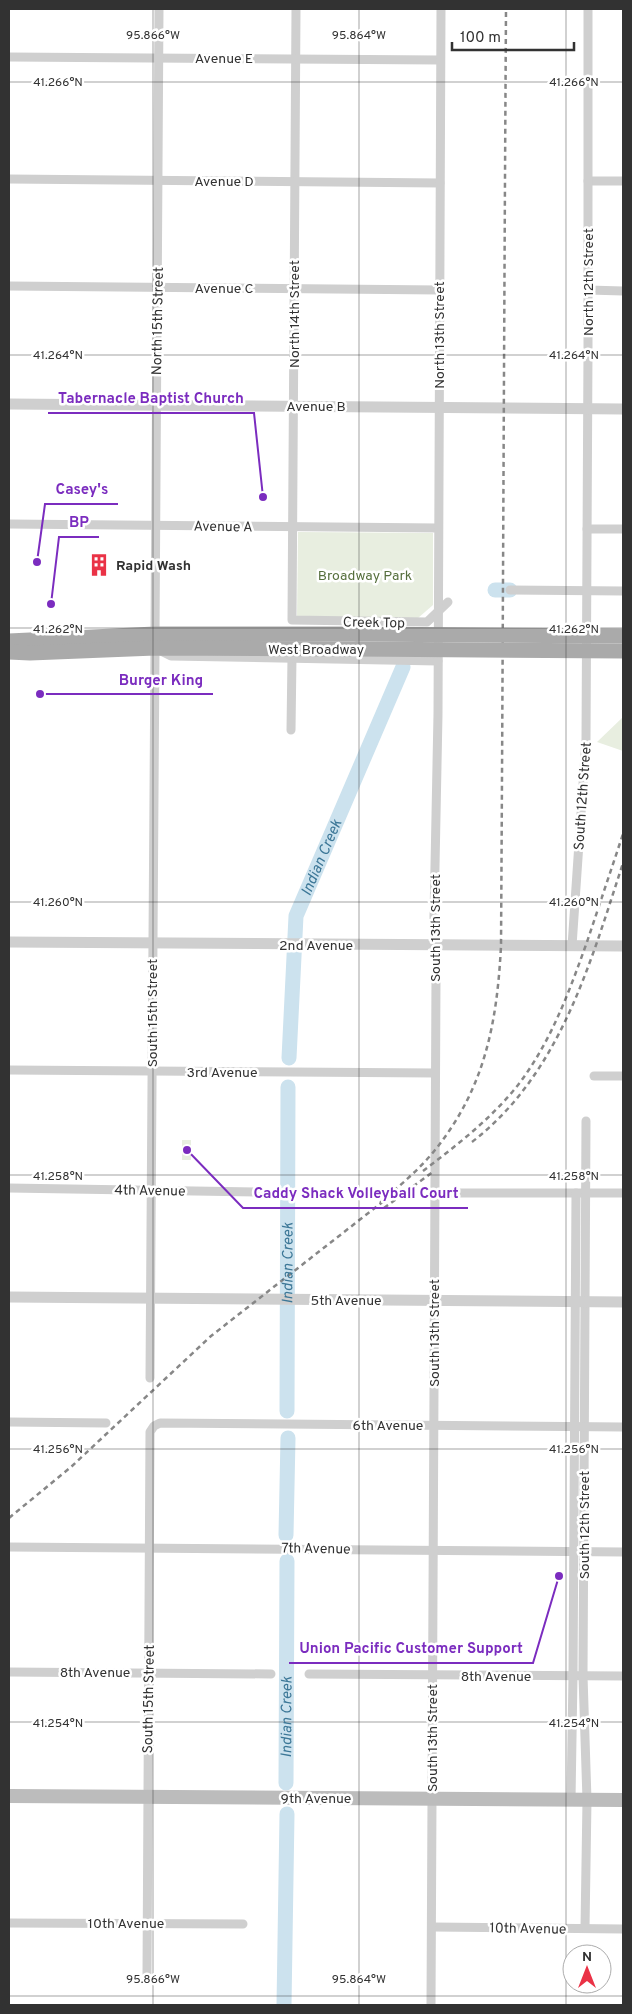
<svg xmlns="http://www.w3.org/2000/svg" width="632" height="2014" font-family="Overpass,sans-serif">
  <rect width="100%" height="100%" fill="#fff"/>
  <!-- green -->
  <g fill="#e8eee0">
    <path d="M 298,532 L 433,533 L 433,605 L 418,618 L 297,618 Z"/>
    <path d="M 623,717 L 623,751 L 597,742 Z"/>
    <rect x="182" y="1140" width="9" height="20"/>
  </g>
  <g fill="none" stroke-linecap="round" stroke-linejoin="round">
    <!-- river -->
    <g stroke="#cce2ee" stroke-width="15">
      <path d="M 495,590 L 510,590"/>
      <path id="s1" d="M 289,1058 L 296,916 L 403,667"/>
      <path id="s2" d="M 287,1411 L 288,1087"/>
      <path d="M 286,1535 L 288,1438"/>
      <path id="s3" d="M 286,1783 L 287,1561"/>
      <path d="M 284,2005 L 287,1814"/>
    </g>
    <!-- minor -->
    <g stroke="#cfcfcf" stroke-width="9">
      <path d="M 296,9 L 292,620 L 427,622 L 448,602"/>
      <path d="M 9,57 L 440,60"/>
      <path d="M 9,179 L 440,183"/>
      <path d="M 588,181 L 623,181"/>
      <path d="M 9,286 L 440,290"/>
      <path d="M 588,290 L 623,291"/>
      <path d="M 9,524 L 438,528"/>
      <path d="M 587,529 L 623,529"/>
      <path d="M 510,590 L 623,591"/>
      <path d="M 155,634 L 159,9"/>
      <path d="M 291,730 L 292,657"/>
      <path d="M 572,946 L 586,740 L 588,350 L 588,9"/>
      <path d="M 9,1070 L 435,1073"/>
      <path d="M 594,1076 L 623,1076"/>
      <path d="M 9,1188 L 261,1192"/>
      <path d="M 434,1193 L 623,1193"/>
      <path d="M 150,1378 L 155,648 L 171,656 L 438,661"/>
      <path d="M 9,1422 L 106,1423"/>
      <path d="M 9,1547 L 623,1552"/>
      <path d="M 9,1672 L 271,1674"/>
      <path d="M 309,1674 L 623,1676"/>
      <path d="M 571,1800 L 573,1676 L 576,1193"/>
      <path d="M 9,1923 L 243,1924"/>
      <path d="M 432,1927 L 623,1929"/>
      <path d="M 585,1928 L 587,1800 L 583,1676 L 586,1121"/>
      <path d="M 147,1973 L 150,1432 L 154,1426 L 160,1423 L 623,1427"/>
      <path d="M 431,2005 L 436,976 L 434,917 L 438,714 L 441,9"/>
    </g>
    <!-- tertiary -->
    <g stroke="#cfcfcf" stroke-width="11">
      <path d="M 9,404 L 623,409"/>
      <path d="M 9,942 L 623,946"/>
      <path d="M 9,1297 L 623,1302"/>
    </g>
    <!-- secondary -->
    <path stroke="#bcbcbc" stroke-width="14" d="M 9,1796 L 623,1800"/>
    <!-- primary -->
    <g stroke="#aaa" stroke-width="15">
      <path d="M 9,641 L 155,634 L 357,634"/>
      <path d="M 9,652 L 30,653 L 155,648 L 357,649"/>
    </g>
    <!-- rail -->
    <g stroke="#878787" stroke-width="2.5" stroke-dasharray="5 4" stroke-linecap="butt">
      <path d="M 472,1142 C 560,1074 590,964 623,863"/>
      <path d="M 423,1171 C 457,1145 491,1119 518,1085 C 551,1042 569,992 587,942 C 599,906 611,870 623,834"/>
      <path d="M 380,1203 C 399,1186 419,1170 435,1150 C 485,1088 497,1023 501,946 C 503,633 504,321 506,9"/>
      <path d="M 384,1208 L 434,1171"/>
      <path d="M 9,1518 L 71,1467 L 211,1336 L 385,1200"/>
    </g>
    <!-- primary-bridge -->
    <g stroke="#aaa" stroke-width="15">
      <path d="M 357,634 L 623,636"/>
      <path d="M 357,649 L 623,651"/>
    </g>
  </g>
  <!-- ticks -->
  <path fill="none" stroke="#323232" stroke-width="1" stroke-opacity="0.45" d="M 153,9 L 153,2005M 359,9 L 359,2005M 566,9 L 566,2005M 9,82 L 623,82M 9,355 L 623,355M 9,628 L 623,628M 9,902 L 623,902M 9,1175 L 623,1175M 9,1449 L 623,1449M 9,1722 L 623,1722M 9,1996 L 623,1996"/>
  <!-- icons -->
  <defs>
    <symbol id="building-bare" viewBox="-9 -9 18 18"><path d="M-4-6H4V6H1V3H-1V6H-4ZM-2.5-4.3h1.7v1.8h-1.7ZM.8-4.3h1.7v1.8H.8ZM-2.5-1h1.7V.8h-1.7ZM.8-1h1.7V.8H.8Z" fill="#ea3246" stroke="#fff" stroke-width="2.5" paint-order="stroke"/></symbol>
  </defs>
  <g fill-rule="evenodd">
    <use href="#building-bare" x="83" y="549" width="32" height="32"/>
  </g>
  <g text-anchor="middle" stroke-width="5" stroke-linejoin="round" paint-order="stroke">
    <!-- street labels -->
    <g font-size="14" fill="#323232" stroke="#fff">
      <text x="224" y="63">Avenue E</text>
      <text x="224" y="186">Avenue D</text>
      <text transform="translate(588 282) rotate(-90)" y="5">North 12th Street</text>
      <text x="224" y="293">Avenue C</text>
      <text transform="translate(294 314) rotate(-90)" y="5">North 14th Street</text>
      <text transform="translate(157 321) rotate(-89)" y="5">North 15th Street</text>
      <text transform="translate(439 335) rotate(-90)" y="5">North 13th Street</text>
      <text x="316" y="411">Avenue B</text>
      <text transform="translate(223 526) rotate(1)" y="5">Avenue A</text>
      <text transform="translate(374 622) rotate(1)" y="5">Creek Top</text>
      <text x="316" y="654">West Broadway</text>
      <text transform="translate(582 796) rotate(-86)" y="5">South 12th Street</text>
      <text transform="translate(435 928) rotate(-90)" y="5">South 13th Street</text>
      <text x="316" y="950">2nd Avenue</text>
      <text transform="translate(152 1013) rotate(-90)" y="5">South 15th Street</text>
      <text x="222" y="1077">3rd Avenue</text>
      <text transform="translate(150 1190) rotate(1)" y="5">4th Avenue</text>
      <text x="346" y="1305">5th Avenue</text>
      <text transform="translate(434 1333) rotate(-90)" y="5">South 13th Street</text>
      <text x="388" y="1430">6th Avenue</text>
      <text transform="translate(584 1525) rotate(-90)" y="5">South 12th Street</text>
      <text transform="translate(316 1548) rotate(1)" y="5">7th Avenue</text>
      <text x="95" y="1677">8th Avenue</text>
      <text x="496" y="1681">8th Avenue</text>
      <text transform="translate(148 1699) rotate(-89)" y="5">South 15th Street</text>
      <text transform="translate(432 1738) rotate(-90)" y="5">South 13th Street</text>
      <text x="316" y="1803">9th Avenue</text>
      <text x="126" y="1928">10th Avenue</text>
      <text transform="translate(528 1928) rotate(1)" y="5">10th Avenue</text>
    </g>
    <!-- poi labels -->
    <g font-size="14" font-weight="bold" fill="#323232" stroke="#fff" text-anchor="start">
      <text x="116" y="570">Rapid Wash</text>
    </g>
    <!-- park labels -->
    <g font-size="14" fill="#566f3d" stroke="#fff">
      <text x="365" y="580">Broadway Park</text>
    </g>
    <!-- water labels -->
    <g font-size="15" font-style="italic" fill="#3c7797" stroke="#fff">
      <text dy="5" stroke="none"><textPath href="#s1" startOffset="206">Indian Creek</textPath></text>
      <text dy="5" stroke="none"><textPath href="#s2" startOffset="148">Indian Creek</textPath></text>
      <text dy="5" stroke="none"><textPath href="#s3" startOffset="66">Indian Creek</textPath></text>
    </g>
  </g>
  <g font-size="12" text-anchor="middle" fill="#323232" stroke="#fff" stroke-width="5" stroke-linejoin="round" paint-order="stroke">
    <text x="153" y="39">95.866°W</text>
    <text x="359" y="39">95.864°W</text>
    <text x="58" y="86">41.266°N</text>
    <text x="574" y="86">41.266°N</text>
    <text x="58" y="359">41.264°N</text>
    <text x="574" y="359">41.264°N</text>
    <text x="58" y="633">41.262°N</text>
    <text x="574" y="633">41.262°N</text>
    <text x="58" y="906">41.260°N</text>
    <text x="574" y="906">41.260°N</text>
    <text x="58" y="1180">41.258°N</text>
    <text x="574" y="1180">41.258°N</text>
    <text x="58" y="1453">41.256°N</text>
    <text x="574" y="1453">41.256°N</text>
    <text x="58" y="1727">41.254°N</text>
    <text x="574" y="1727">41.254°N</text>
    <text x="153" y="1983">95.866°W</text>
    <text x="359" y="1983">95.864°W</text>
  </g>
  <!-- callouts -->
  <path fill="none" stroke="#7b2cbf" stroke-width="2" d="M263 497L254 413H48M37 562L45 504H118M51 604L59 537H99M40 694L109 694H213M187 1150L243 1208H468M559 1576L533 1663H289"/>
  <g fill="#7b2cbf" stroke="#fff" stroke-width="2">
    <circle cx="263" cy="497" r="5"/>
    <circle cx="37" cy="562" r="5"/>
    <circle cx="51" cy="604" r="5"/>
    <circle cx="40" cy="694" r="5"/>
    <circle cx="187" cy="1150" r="5"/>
    <circle cx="559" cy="1576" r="5"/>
  </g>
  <g font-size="15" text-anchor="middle" font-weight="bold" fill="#7b2cbf" stroke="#fff" stroke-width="5" stroke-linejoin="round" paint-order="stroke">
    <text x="151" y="403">Tabernacle Baptist Church</text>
    <text x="82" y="494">Casey's</text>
    <text x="79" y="527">BP</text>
    <text x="161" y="685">Burger King</text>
    <text x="356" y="1198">Caddy Shack Volleyball Court</text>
    <text x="411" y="1653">Union Pacific Customer Support</text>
  </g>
  <!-- border -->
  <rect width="632" height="2014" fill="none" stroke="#323232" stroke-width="20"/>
  <!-- north arrow -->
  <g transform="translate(587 1969)"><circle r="24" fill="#ffffff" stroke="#adadad"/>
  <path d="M0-4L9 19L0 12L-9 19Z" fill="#ea3246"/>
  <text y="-8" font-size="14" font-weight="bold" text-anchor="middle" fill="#323232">N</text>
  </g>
  <!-- scale -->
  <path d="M452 42v8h122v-8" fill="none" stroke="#323232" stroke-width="2.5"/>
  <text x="460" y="42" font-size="15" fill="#323232" stroke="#ffffff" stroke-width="4" paint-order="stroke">100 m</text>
</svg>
